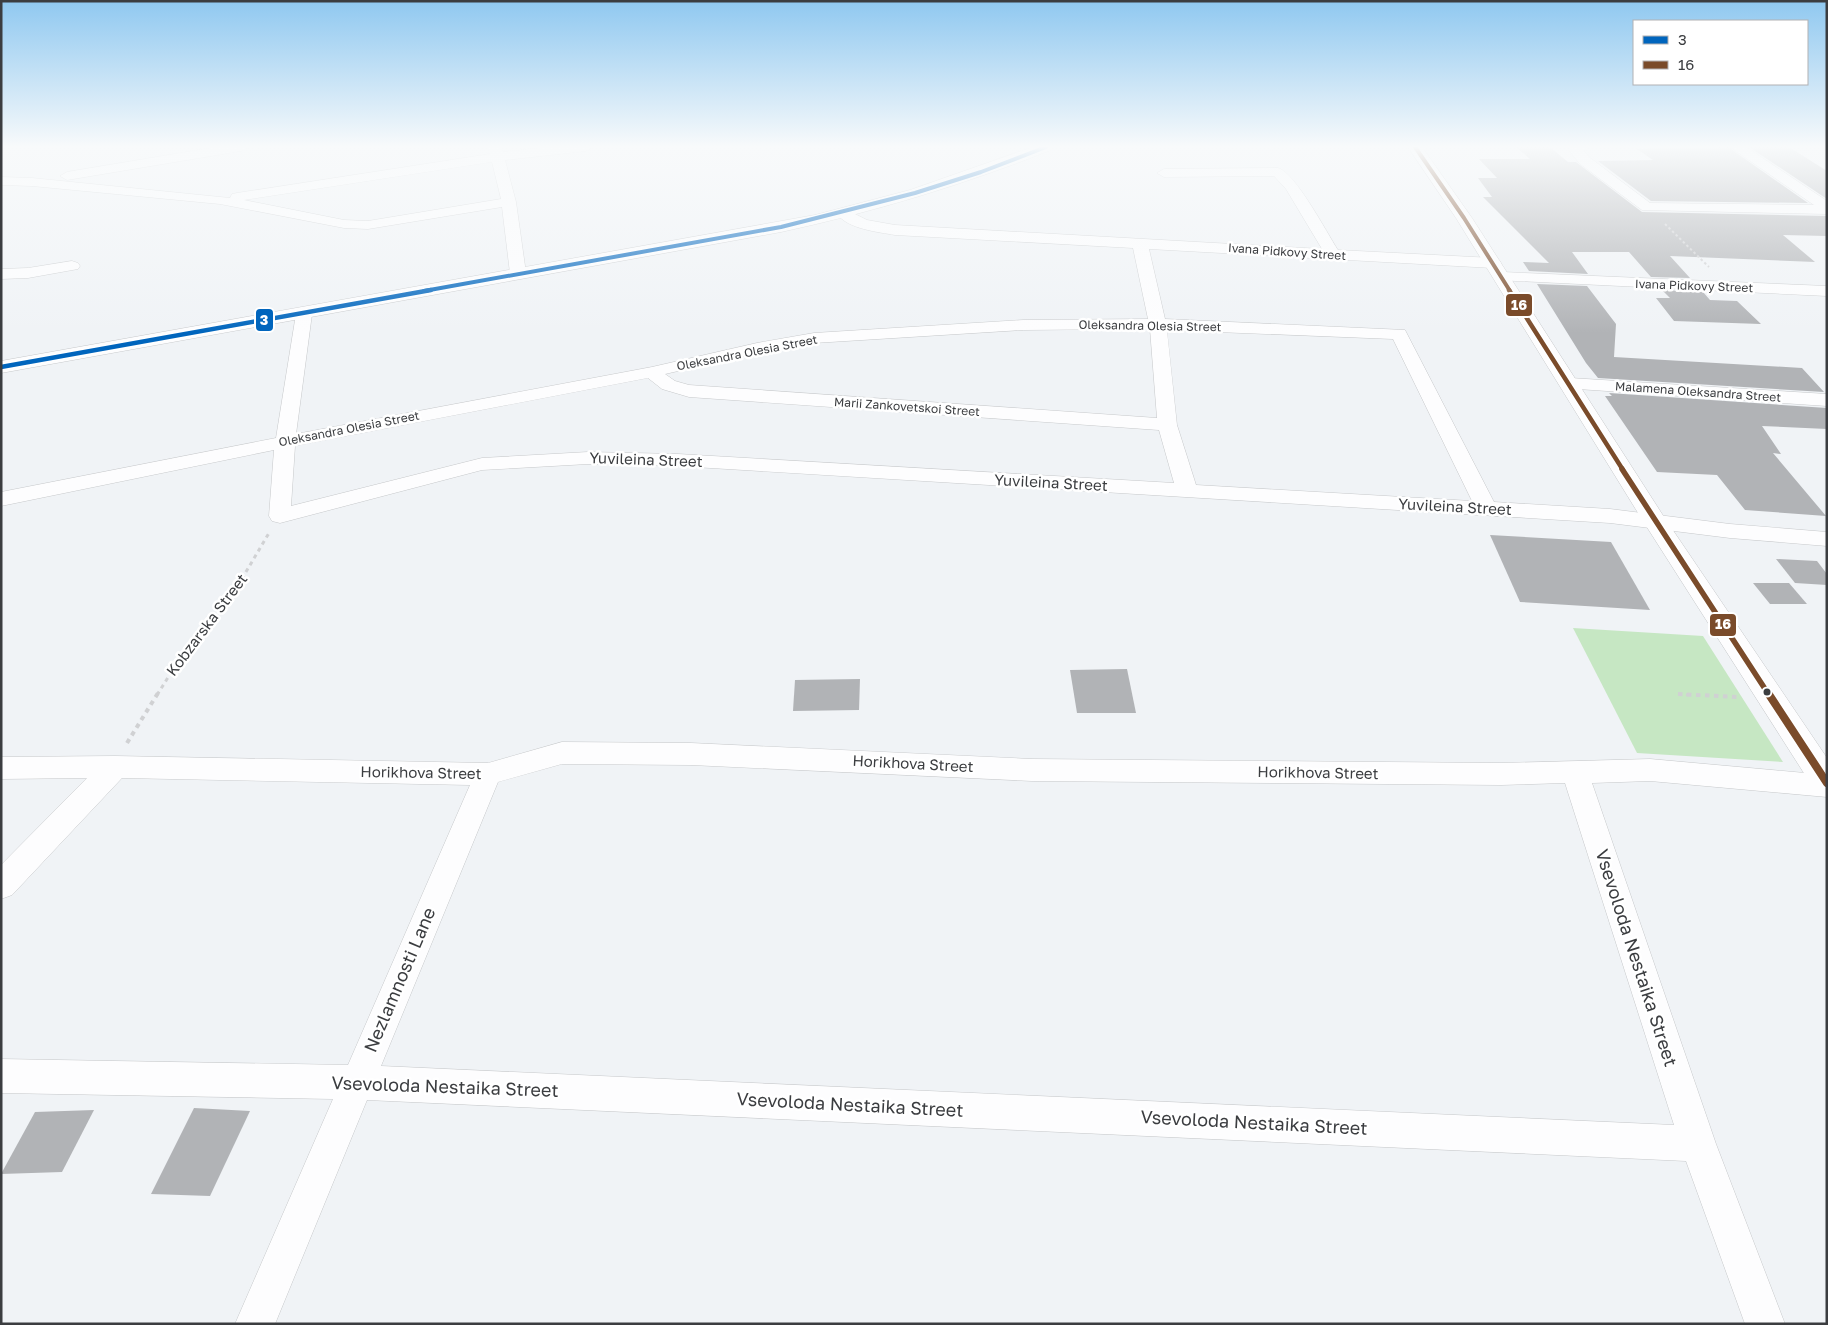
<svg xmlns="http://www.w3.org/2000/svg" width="1828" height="1325" font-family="'Golos Text',sans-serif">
  <rect width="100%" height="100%" fill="#f0f3f6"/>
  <!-- green -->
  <path fill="#c6e7c3" d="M 1573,628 L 1703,636 L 1783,762 L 1637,753 Z"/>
  <!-- building -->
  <g fill="#b1b3b6">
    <path d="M 1516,147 L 1550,147 L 1568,162 L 1576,162 L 1642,212 L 1827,216 L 1827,236 L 1783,235 L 1815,262 L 1670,256 L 1690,278 L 1651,277 L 1629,252 L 1572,252 L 1588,274 L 1529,271 L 1523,262 L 1549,263 L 1483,197 L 1492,197 L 1478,178 L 1497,178 L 1479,159 L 1530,159 Z"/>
    <path d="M 1725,147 L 1728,147 L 1808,203 L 1651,201 L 1598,161 L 1653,160 L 1637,149 Z"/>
    <path d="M 1749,147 L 1789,147 L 1827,171 L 1827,199 Z"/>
    <path d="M 1537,284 L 1587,286 L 1616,324 L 1614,357 L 1802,368 L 1824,392 L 1598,378 L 1586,363 Z"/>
    <path d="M 1662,290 L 1703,292 L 1710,300 L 1737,301 L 1761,324 L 1674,321 L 1656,298 L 1670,298 Z"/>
    <path d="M 1609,393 L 1827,408 L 1827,429 L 1762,426 L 1781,454 L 1773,453 L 1826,516 L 1745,510 L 1717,475 L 1657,472 L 1605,396 L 1612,396 Z"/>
    <path d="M 1490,535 L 1611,542 L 1650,610 L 1520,602 Z"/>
    <path d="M 1776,559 L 1817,561 L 1827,574 L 1827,585 L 1795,583 Z"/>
    <path d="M 1753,583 L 1789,583 L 1807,604 L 1770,604 Z"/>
    <path d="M 1127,669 L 1136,713 L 1077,713 L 1070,670 Z"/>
    <path d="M 860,679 L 859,710 L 793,711 L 795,680 Z"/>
    <path d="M 194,1108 L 250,1111 L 210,1196 L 151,1194 Z"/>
    <path d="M 94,1110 L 62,1172 L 1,1174 L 35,1112 Z"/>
  </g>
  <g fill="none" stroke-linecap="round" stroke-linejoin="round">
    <defs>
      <g id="minor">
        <path d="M 217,147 L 248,147 L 241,151 L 67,180 L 60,176 L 67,172 Z"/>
        <path d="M 488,147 L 502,147 L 503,152 L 550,147 L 593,147 L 586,151 L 505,160 L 516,202 L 526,273 L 524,276 L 512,276 L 510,273 L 502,207 L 368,229 L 344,228 L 220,204 L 32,186 L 1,185 L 1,177 L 32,178 L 230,198 L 232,194 L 237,193 L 490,154 ZM 492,162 L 501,199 L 368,221 L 344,220 L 244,200 Z"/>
        <path d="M 1572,147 L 1591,147 L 1584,151 L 1589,157 L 1650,203 L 1814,205 L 1730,147 L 1746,147 L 1827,201 L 1827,214 L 1642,210 L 1579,163 L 1569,150 Z"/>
        <path d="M 1278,168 C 1295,172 1327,233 1338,250 L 1493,258 L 1499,260 L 1501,263 L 1499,266 L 1493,268 L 1149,249 L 1165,319 L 1405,330 L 1494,502 L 1610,509 L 1730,524 L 1827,532 L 1827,546 L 1730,538 L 1610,523 L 678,466 L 588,464 L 482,470 L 280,523 L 272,521 L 269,516 L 274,450 L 1,506 L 1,492 L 276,438 L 296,314 L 298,310 L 310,310 L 312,314 L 296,434 L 652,367 L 757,343 L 814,333 L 1023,320 L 1148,319 L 1133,248 L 895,235 C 878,232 848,229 837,214 L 839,211 L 849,211 L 867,220 L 895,225 L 1322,249 L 1286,189 L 1274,176 L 1164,177 L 1157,173 L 1164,169 ZM 1150,329 L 1157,418 L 689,385 L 675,381 L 665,374 L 757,353 L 814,343 L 1023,330 ZM 1167,330 L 1393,339 L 1472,501 L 1196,485 L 1177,425 ZM 648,378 L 662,389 L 689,397 L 1159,430 L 1174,483 L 678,454 L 588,452 L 482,458 L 291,506 L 295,446 Z"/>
        <path d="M 72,261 L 78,263 L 80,266 L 78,269 L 28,278 L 1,279 L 1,269 L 28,268 Z"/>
        <path d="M 1502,272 L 1827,286 L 1827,296 L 1496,280 L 1494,277 L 1496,274 Z"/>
        <path d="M 1570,378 L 1827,394 L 1827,406 L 1563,388 L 1561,384 L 1563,380 Z"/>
        <path d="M 562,742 L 691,743 L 1032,759 L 1501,763 L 1650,759 L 1827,775 L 1827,797 L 1650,781 L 1592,783 L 1716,1144 L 1785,1324 L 1745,1324 L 1686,1161 L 367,1100 L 275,1324 L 235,1324 L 333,1099 L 1,1093 L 1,1059 L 348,1065 L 470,785 L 122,778 L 12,895 L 1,899 L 1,865 L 87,778 L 1,779 L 1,757 L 115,756 L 488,763 ZM 562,764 L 691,765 L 1032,781 L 1501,785 L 1565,783 L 1674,1125 L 381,1066 L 498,782 Z"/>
      </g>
      <g id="tertiary">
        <path d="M 1033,147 L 1053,147 L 1051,150 C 963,185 873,212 781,232 L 1,373 L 1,361 L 815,215 L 910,190 Z"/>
        <path d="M 1408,147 L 1422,147 L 1472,218 L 1664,517 L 1827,758 L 1827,795 L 1816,792 L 1643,521 L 1456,218 Z"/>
      </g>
    </defs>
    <!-- minor casing -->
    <use href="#minor" stroke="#c6c8ca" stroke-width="1"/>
    <!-- tertiary casing -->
    <use href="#tertiary" stroke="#c6c8ca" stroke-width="1"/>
    <!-- path-far2 -->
    <path stroke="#d0d1d3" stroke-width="2" stroke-dasharray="2.5 2.5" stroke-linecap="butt" d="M 1665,224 L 1709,267"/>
    <!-- path-far1 -->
    <g stroke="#d0d1d3" stroke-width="3" stroke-dasharray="4 4" stroke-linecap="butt">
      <path d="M 1678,694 L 1690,695"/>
      <path d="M 157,695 L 184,652 L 240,582 L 269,533"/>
    </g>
    <!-- path -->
    <g stroke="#d0d1d3" stroke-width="4" stroke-dasharray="4.5 4.5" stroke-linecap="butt">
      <path d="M 1678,694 L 1738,697"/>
      <path d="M 127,743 L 158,693"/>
    </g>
    <!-- minor -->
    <use href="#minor" fill="#fdfdfe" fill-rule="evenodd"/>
    <!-- tertiary -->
    <use href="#tertiary" fill="#fdfdfe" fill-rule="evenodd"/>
    <defs>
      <path id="bus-1-far1" d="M 424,291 L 781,227 L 915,193 L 981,172 L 1046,147"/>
      <path id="bus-1" d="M 1,367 L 431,290"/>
      <path id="bus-2-far3" d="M 1415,147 L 1464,218 L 1510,291"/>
      <path id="bus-2-far2" d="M 1509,290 L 1623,470"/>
      <path id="bus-2-far1" d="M 1622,469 L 1769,695"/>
      <path id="bus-2" d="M 1768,693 L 1827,783"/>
    </defs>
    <!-- bus-1-far1 casing -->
    <use href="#bus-1-far1" stroke="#fff" stroke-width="6"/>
    <!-- bus-1 casing -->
    <use href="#bus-1" stroke="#fff" stroke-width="7"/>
    <!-- bus-2-far3 casing -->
    <use href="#bus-2-far3" stroke="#fff" stroke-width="6"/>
    <!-- bus-2-far2 casing -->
    <use href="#bus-2-far2" stroke="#fff" stroke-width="7"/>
    <!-- bus-2-far1 casing -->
    <use href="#bus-2-far1" stroke="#fff" stroke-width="9"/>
    <!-- bus-2 casing -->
    <use href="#bus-2" stroke="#fff" stroke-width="11"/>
    <!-- bus-1-far1 -->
    <use href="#bus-1-far1" stroke="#0065bd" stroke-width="4"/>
    <!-- bus-1 -->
    <use href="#bus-1" stroke="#0065bd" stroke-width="4.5"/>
    <!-- bus-2-far3 -->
    <use href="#bus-2-far3" stroke="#7a4b2a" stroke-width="4"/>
    <!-- bus-2-far2 -->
    <use href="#bus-2-far2" stroke="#7a4b2a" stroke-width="4.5"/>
    <!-- bus-2-far1 -->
    <use href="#bus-2-far1" stroke="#7a4b2a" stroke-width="5.5"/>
    <!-- bus-2 -->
    <use href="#bus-2" stroke="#7a4b2a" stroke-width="8"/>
  </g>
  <!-- sky -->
  <linearGradient id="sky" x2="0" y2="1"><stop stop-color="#8fc8f0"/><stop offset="0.44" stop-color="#f8fafb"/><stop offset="1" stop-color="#f8fafb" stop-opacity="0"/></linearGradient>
  <rect width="1828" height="333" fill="url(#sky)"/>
  <!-- markers -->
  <circle fill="#3b3d40" stroke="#fff" stroke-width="2" cx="1767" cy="692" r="4.5"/>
  <g text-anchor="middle" stroke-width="5" stroke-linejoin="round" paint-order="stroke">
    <!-- far-street labels -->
    <g font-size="12" fill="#3b3d40" stroke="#fff">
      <text transform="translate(1287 252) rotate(4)" y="4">Ivana Pidkovy Street</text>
      <text transform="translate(1694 286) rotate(2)" y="4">Ivana Pidkovy Street</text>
      <text transform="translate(1150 326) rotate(1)" y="4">Oleksandra Olesia Street</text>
      <text transform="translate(747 353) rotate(-11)" y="4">Oleksandra Olesia Street</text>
      <text transform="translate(1698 392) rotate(4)" y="4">Malamena Oleksandra Street</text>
      <text transform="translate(907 407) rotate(4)" y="4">Marii Zankovetskoi Street</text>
      <text transform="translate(349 429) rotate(-11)" y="4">Oleksandra Olesia Street</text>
    </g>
    <!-- street labels -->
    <g font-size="15" fill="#3b3d40" stroke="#fff">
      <text transform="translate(646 460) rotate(2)" y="5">Yuvileina Street</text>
      <text transform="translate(1051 483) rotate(3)" y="5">Yuvileina Street</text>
      <text transform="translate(1455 507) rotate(3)" y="5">Yuvileina Street</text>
      <text transform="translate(207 625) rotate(-53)" y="5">Kobzarska Street</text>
      <text transform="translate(913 764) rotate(3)" y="5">Horikhova Street</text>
      <text transform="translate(421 773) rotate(1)" y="5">Horikhova Street</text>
      <text transform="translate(1318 773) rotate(1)" y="5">Horikhova Street</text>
    </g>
    <!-- near-street labels -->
    <g font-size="18" fill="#3b3d40" stroke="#fff">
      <text transform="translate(1636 958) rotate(72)" y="6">Vsevoloda Nestaika Street</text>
      <text transform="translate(400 980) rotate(-67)" y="6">Nezlamnosti Lane</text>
      <text transform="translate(445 1087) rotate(2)" y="6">Vsevoloda Nestaika Street</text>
      <text transform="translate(850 1105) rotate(3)" y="6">Vsevoloda Nestaika Street</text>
      <text transform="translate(1254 1123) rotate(3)" y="6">Vsevoloda Nestaika Street</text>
    </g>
  </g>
  <g stroke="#fff" stroke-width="2">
    <rect x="1505" y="293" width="28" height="24" rx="5" fill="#7a4b2a"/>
    <rect x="255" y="308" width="19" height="24" rx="5" fill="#0065bd"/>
    <rect x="1709" y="613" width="28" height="24" rx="5" fill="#7a4b2a"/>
  </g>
  <g font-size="14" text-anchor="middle" font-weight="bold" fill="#fff">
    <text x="1519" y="310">16</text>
    <text x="264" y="325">3</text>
    <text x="1723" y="629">16</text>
  </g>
  <!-- border -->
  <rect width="1828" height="1325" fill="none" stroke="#3b3d40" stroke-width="5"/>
  <!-- legend -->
  <rect x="1633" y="20" width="175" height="65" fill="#ffffff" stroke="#b1b1b3"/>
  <rect x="1643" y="36" width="25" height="8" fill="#0065bd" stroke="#b1b1b3"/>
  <text x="1678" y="45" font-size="15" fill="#3b3d40">3</text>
  <rect x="1643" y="61" width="25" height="8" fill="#7a4b2a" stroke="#b1b1b3"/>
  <text x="1678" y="70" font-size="15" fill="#3b3d40">16</text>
</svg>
